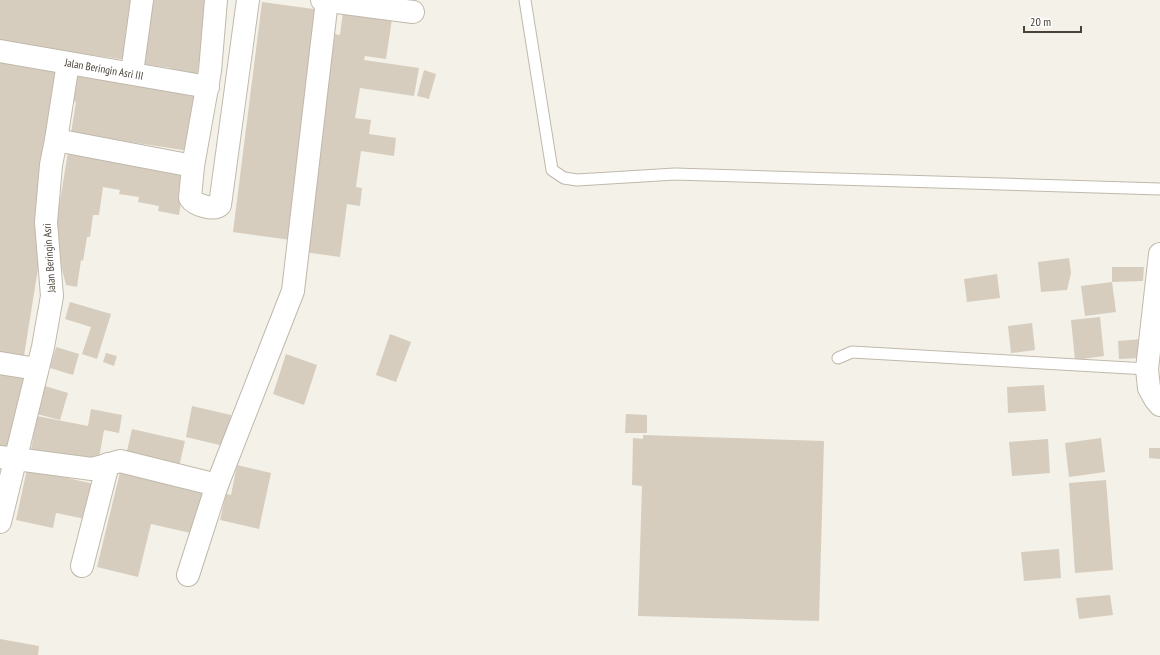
<svg xmlns="http://www.w3.org/2000/svg" width="1160" height="655" font-family="'PT Sans Narrow',sans-serif">
  <rect width="100%" height="100%" fill="#f4f1e8"/>
  <!-- building -->
  <g fill="#d6cdbe">
    <path d="M 0,0 L 135,0 L 127,60 L 0,42 Z"/>
    <path d="M 151,0 L 208,0 L 197,76 L 171,72 L 171,68 L 142,64 Z"/>
    <path d="M 262,2 L 321,10 L 291,240 L 233,232 Z"/>
    <path d="M 343,11 L 392,19 L 386,59 L 365,56 L 364,60 L 419,68 L 414,96 L 360,88 L 355,118 L 371,120 L 369,134 L 396,138 L 394,156 L 361,151 L 356,187 L 362,188 L 360,206 L 347,204 L 340,257 L 304,252 L 335,34 L 340,35 Z"/>
    <path d="M 0,57 L 60,67 L 41,250 L 23,362 L 0,359 Z"/>
    <path d="M 424,70 L 436,74 L 429,99 L 417,96 Z"/>
    <path d="M 77,72 L 198,91 L 189,151 L 71,133 L 76,102 L 73,101 Z"/>
    <path d="M 68,152 L 186,171 L 179,215 L 158,211 L 159,206 L 138,202 L 139,197 L 119,194 L 120,190 L 103,187 L 99,215 L 93,215 L 90,237 L 87,237 L 83,261 L 81,260 L 77,287 L 66,285 L 59,257 L 55,231 Z"/>
    <path d="M 1069,258 L 1071,273 L 1067,290 L 1041,292 L 1038,262 Z"/>
    <path d="M 1112,267 L 1144,267 L 1143,281 L 1112,282 Z"/>
    <path d="M 997,274 L 1000,298 L 967,302 L 964,279 Z"/>
    <path d="M 1112,282 L 1116,312 L 1085,316 L 1081,286 Z"/>
    <path d="M 70,302 L 111,314 L 97,359 L 82,354 L 91,327 L 65,319 Z"/>
    <path d="M 1100,317 L 1104,356 L 1075,360 L 1071,320 Z"/>
    <path d="M 1032,323 L 1035,350 L 1011,353 L 1008,326 Z"/>
    <path d="M 390,334 L 411,342 L 396,382 L 376,375 Z"/>
    <path d="M 1142,339 L 1143,358 L 1119,359 L 1118,341 Z"/>
    <path d="M 56,347 L 79,354 L 73,375 L 50,368 Z"/>
    <path d="M 106,353 L 117,356 L 114,366 L 103,362 Z"/>
    <path d="M 286,354 L 317,365 L 304,405 L 273,394 Z"/>
    <path d="M 0,374 L 24,378 L 14,448 L 0,446 Z"/>
    <path d="M 1044,385 L 1046,411 L 1008,413 L 1007,387 Z"/>
    <path d="M 45,386 L 68,393 L 60,420 L 37,414 Z"/>
    <path d="M 192,406 L 231,415 L 224,446 L 186,437 Z"/>
    <path d="M 91,409 L 122,415 L 119,433 L 104,430 L 98,464 L 31,450 L 37,416 L 88,426 Z"/>
    <path d="M 626,414 L 647,415 L 647,433 L 625,433 Z"/>
    <path d="M 132,429 L 185,441 L 179,467 L 126,455 Z"/>
    <path d="M 643,435 L 824,441 L 819,621 L 638,616 L 642,486 L 632,485 L 633,438 L 643,439 Z"/>
    <path d="M 1101,438 L 1105,472 L 1069,477 L 1065,443 Z"/>
    <path d="M 1048,439 L 1050,473 L 1012,476 L 1009,442 Z"/>
    <path d="M 1149,448 L 1160,448 L 1160,459 L 1149,458 Z"/>
    <path d="M 237,465 L 271,473 L 259,529 L 220,520 L 226,494 L 231,495 Z"/>
    <path d="M 121,468 L 207,486 L 195,534 L 151,524 L 138,577 L 97,567 Z"/>
    <path d="M 27,469 L 103,486 L 95,521 L 56,513 L 53,528 L 16,520 Z"/>
    <path d="M 1106,480 L 1113,570 L 1075,573 L 1069,483 Z"/>
    <path d="M 1059,549 L 1061,578 L 1024,581 L 1021,552 Z"/>
    <path d="M 1110,595 L 1113,615 L 1079,619 L 1076,598 Z"/>
    <path d="M 0,639 L 39,646 L 38,655 L 0,655 Z"/>
  </g>
  <g fill="none" stroke-linecap="round" stroke-linejoin="round">
    <defs>
      <g id="service">
        <path d="M 525,0 L 552,170 L 564,178 L 577,180 L 675,174 L 1160,189"/>
        <path d="M 838,358 L 852,352 L 1147,369"/>
      </g>
      <g id="minor">
        <path d="M 322,0 L 413,12"/>
        <path d="M 0,51 L 208,87"/>
        <path d="M 132,73 L 142,0"/>
        <path d="M 56,140 L 193,166 L 190,198 C 195,205 214,211 220,205 L 248,0"/>
        <path d="M 193,166 L 210,71 L 216,0"/>
        <path d="M 1160,254 L 1147,369 L 1149,388 L 1155,399 L 1160,405"/>
        <path d="M 0,363 L 37,369"/>
        <path d="M 0,457 L 92,469 L 120,461 L 217,485 L 293,291 L 327,0"/>
        <path d="M 0,522 L 43,347 L 52,296 L 46,222 L 51,165 L 56,140 L 68,63"/>
        <path d="M 82,566 L 108,464"/>
        <path d="M 188,575 L 217,485"/>
      </g>
    </defs>
    <!-- service casing -->
    <use href="#service" stroke="#c0b9ab" stroke-width="13"/>
    <!-- minor casing -->
    <use href="#minor" stroke="#c0b9ab" stroke-width="24"/>
    <!-- service -->
    <use href="#service" stroke="#fff" stroke-width="11"/>
    <!-- minor -->
    <use href="#minor" stroke="#fff" stroke-width="22"/>
  </g>
  <g text-anchor="middle" stroke-width="3" stroke-linejoin="round" paint-order="stroke">
    <!-- street labels -->
    <g font-size="11" fill="#484137" stroke="#fff">
      <text transform="translate(104 69) rotate(10)" y="4">Jalan Beringin Asri III</text>
      <text transform="translate(49 258) rotate(-94)" y="4">Jalan Beringin Asri</text>
    </g>
  </g>
  <!-- scale -->
  <path d="M1024 26v6h57v-6" fill="none" stroke="#484137" stroke-width="2"/>
  <text x="1030" y="26" font-size="12" fill="#484137" stroke="#ffffff" stroke-width="3" paint-order="stroke">20 m</text>
</svg>
